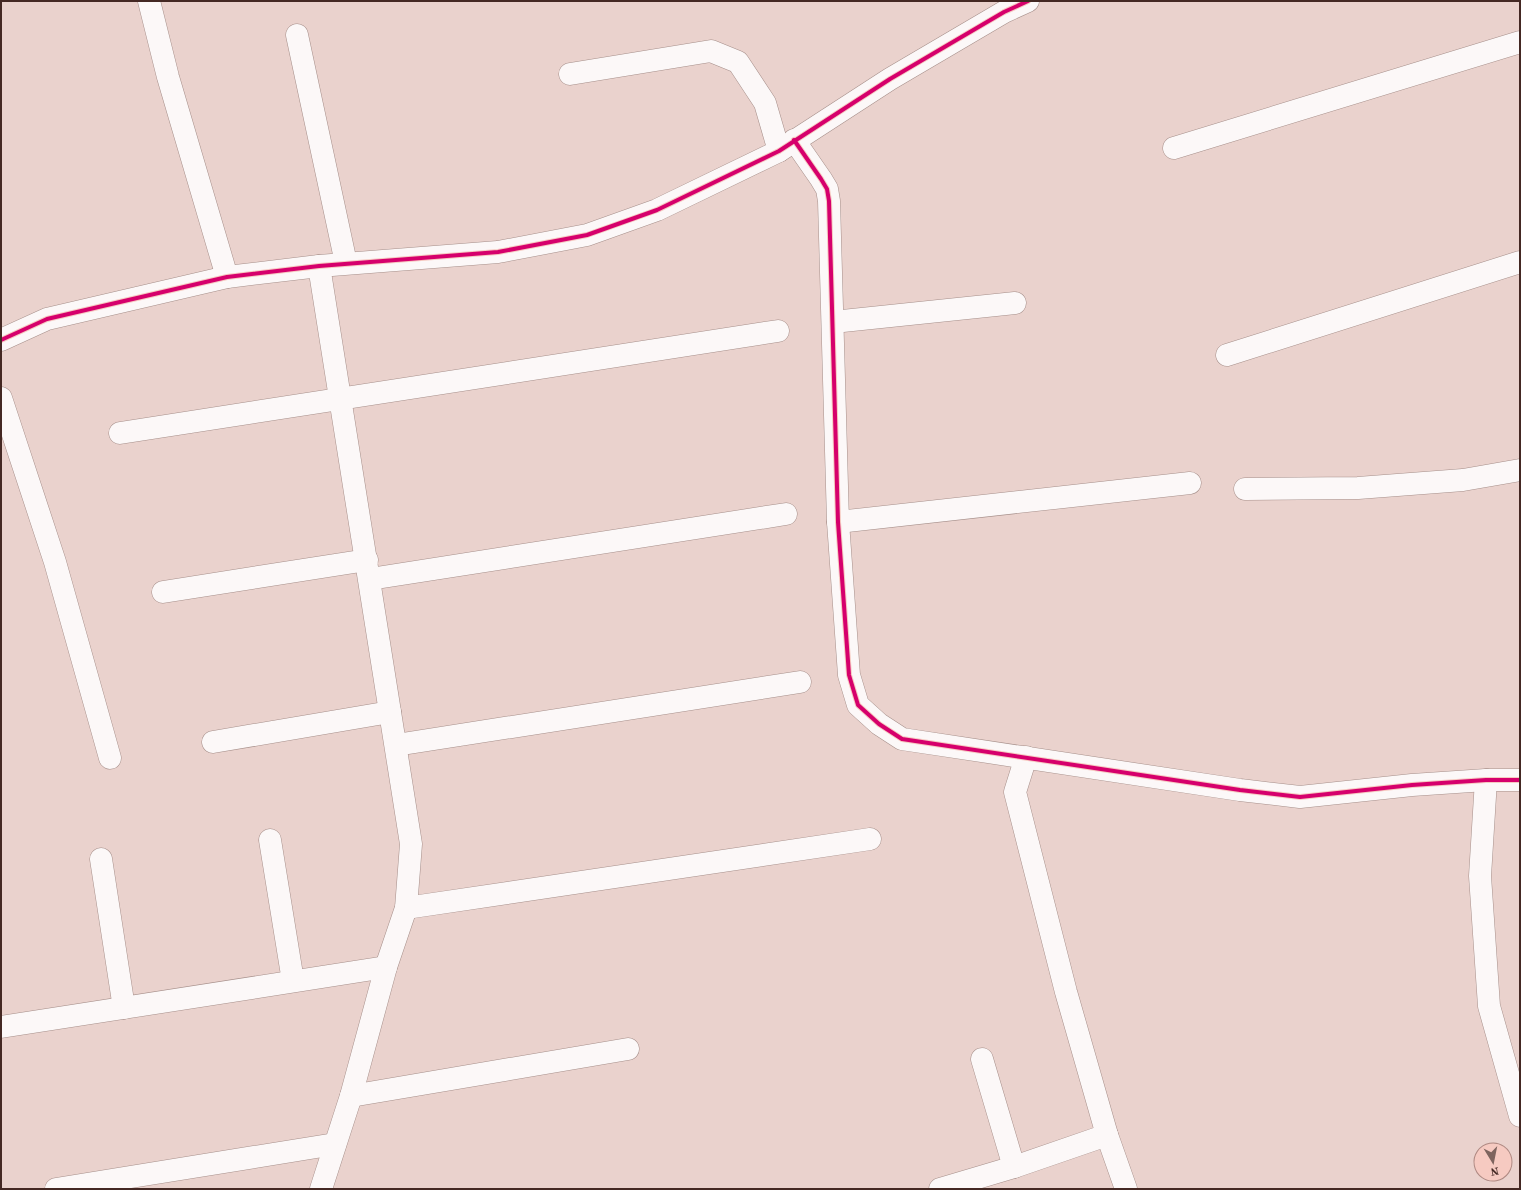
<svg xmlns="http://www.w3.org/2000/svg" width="1521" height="1190" font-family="'Source Serif 4',serif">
  <rect width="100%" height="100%" fill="#ead2cd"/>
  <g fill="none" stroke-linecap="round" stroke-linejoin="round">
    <defs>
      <g id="minor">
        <path d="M 149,1 L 168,77 L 227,277"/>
        <path d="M 297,35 L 346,263"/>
        <path d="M 570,74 L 711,51 L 738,62 L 765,103 L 779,151"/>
        <path d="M 794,140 L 821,179 L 827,189 L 829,201 L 838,522 L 849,675 L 858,705 L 879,724 L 902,739 L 1240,790 L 1300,797 L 1412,785 L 1486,780 L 1520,780"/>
        <path d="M 1174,148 L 1520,42"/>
        <path d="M 319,266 L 411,844 L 406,908 L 386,967 L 351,1096 L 321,1189"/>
        <path d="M 833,322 L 1015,303"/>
        <path d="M 1,340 L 47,319 L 227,277 L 319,266 L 498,252 L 587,235 L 657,210 L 779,151 L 890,79 L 1004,12 L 1028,1"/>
        <path d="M 1227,355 L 1520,262"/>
        <path d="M 1,398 L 55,562 L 110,758"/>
        <path d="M 120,433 L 778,331"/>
        <path d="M 1245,489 L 1358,488 L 1463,480 L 1520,470"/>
        <path d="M 838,522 L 1190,483"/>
        <path d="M 370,579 L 786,514"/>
        <path d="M 163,592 L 367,560"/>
        <path d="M 213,742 L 390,712"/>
        <path d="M 396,745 L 800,682"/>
        <path d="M 1026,757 L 1015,792 L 1066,992 L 1107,1135 L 1126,1189"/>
        <path d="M 1486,780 L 1480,876 L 1489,1006 L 1520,1116"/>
        <path d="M 270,840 L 293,981"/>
        <path d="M 101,859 L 124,1008"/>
        <path d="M 406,908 L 870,839"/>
        <path d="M 1,1027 L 386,967"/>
        <path d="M 982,1059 L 1014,1167"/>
        <path d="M 351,1096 L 628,1049"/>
        <path d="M 56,1189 L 335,1144"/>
        <path d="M 940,1189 L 1014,1167 L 1107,1135"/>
      </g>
    </defs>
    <!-- minor casing -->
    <use href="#minor" stroke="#a68f8a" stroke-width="23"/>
    <!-- minor -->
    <use href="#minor" stroke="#fcf8f8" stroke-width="22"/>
    <defs>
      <g id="cycleway">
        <path d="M 794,140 L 821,179 L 827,189 L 829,201 L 838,522 L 849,675 L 858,705 L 879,724 L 902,739 L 1240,790 L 1300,797 L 1412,785 L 1486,780 L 1520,780"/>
        <path d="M 1,340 L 47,319 L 227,277 L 319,266 L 498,252 L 587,235 L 657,210 L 779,151 L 890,79 L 1004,12 L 1028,1"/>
      </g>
    </defs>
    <!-- cycleway casing -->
    <use href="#cycleway" stroke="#f6cac1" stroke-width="6"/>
    <!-- cycleway -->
    <use href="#cycleway" stroke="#d6006c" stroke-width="4"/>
  </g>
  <!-- border -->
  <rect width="1521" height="1190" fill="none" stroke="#442823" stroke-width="4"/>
  <!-- north arrow -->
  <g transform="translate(1493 1162) rotate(170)"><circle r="19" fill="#f6cac1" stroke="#af8982"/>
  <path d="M0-3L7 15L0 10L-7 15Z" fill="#7e645e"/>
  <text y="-6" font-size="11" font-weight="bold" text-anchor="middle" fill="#442823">N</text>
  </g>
</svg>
